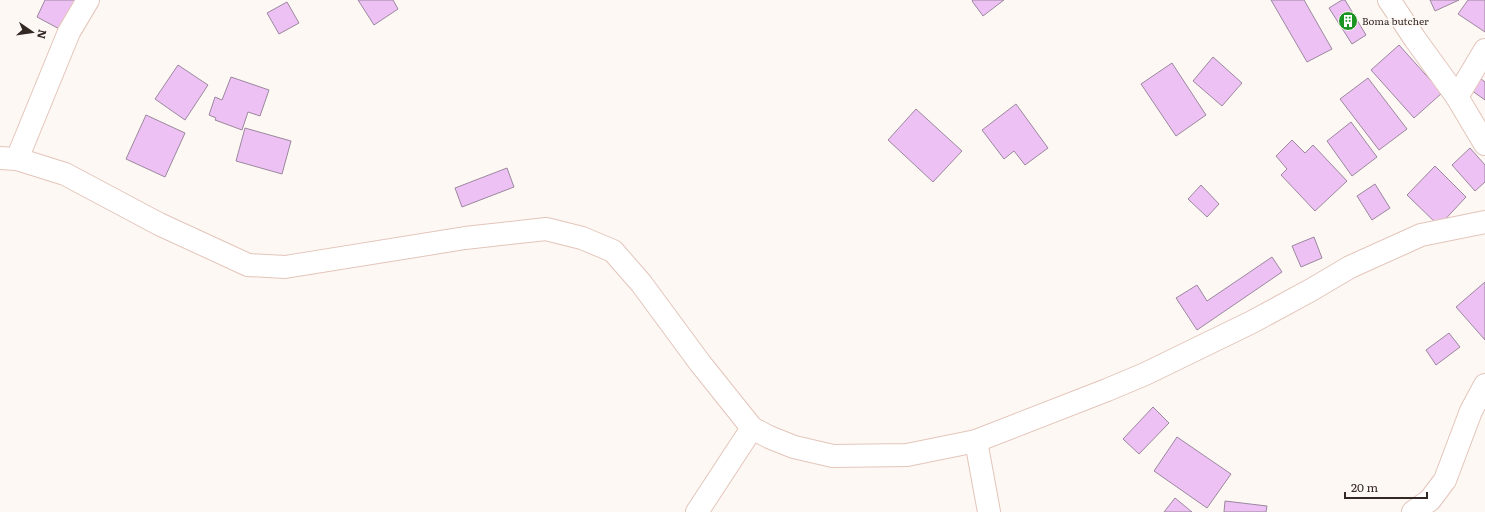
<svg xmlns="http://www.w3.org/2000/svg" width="1485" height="512" font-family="Literata,serif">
  <rect width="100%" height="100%" fill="#fef8f5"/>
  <!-- building -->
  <g fill="#edc1f4" stroke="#9b889d">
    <path d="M 45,0 L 82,0 L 65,32 L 37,17 Z"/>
    <path d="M 358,0 L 393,0 L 398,9 L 374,25 Z"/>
    <path d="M 973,0 L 1004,0 L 983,16 L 972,1 Z"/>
    <path d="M 1271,0 L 1304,0 L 1332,49 L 1307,62 Z"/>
    <path d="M 1342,0 L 1345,0 L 1366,35 L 1352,44 L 1329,8 Z"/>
    <path d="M 1430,0 L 1459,0 L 1435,11 Z"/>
    <path d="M 1468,0 L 1485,0 L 1485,32 L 1458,14 Z"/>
    <path d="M 287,2 L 299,23 L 279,34 L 267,13 Z"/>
    <path d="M 1399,45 L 1442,93 L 1414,118 L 1371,70 Z"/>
    <path d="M 1213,57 L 1242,83 L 1222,106 L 1193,81 Z"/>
    <path d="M 1172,63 L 1206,115 L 1176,136 L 1141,84 Z"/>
    <path d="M 178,65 L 208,85 L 185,120 L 155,99 Z"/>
    <path d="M 231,77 L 269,90 L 260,116 L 248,112 L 242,130 L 215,120 L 216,118 L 209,115 L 215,97 L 222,100 Z"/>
    <path d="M 1368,78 L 1407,129 L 1379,150 L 1340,99 Z"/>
    <path d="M 1480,78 L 1485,82 L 1485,100 L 1471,90 Z"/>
    <path d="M 1016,104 L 1048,148 L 1025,165 L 1014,151 L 1004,159 L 982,130 Z"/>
    <path d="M 916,109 L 962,151 L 933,182 L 888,140 Z"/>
    <path d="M 146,115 L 185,133 L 165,177 L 126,159 Z"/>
    <path d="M 1351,122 L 1377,157 L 1352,176 L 1327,141 Z"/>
    <path d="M 245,128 L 291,141 L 282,174 L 236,161 Z"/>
    <path d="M 1292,140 L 1305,153 L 1313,145 L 1347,181 L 1315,211 L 1281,175 L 1287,169 L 1276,156 Z"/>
    <path d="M 1470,148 L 1485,165 L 1485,182 L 1475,191 L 1452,165 Z"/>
    <path d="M 1435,166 L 1466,197 L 1439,226 L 1407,195 Z"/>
    <path d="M 507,168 L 514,187 L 462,207 L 455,188 Z"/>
    <path d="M 1375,184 L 1390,208 L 1372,220 L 1357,196 Z"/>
    <path d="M 1201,185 L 1219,204 L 1207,217 L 1188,199 Z"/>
    <path d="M 1314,237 L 1322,258 L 1301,267 L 1292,246 Z"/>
    <path d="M 1272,257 L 1282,272 L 1197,330 L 1176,298 L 1197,285 L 1207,301 Z"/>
    <path d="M 1485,282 L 1485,340 L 1456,307 Z"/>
    <path d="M 1449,333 L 1460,347 L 1436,365 L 1426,350 Z"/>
    <path d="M 1153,407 L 1169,423 L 1139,454 L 1123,439 Z"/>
    <path d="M 1177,437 L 1231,474 L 1207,508 L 1154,471 Z"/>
    <path d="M 1175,498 L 1192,512 L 1164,512 Z"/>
    <path d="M 1225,501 L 1267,506 L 1266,512 L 1224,512 Z"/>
  </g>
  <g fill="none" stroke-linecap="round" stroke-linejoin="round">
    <defs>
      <g id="minor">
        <path d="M 1389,0 L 1415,39 L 1457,97 L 1485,144"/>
        <path d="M 1457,97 L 1485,50"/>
        <path d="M 0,158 L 17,159 L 65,174 L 159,224 L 248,265 L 285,267 L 465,238 L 546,229 L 582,238 L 613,251 L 641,283 L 700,363 L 752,428 L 769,437 L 794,447 L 833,456 L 907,455 L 976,441 L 1107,390 L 1145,374 L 1252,322 L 1311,290 L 1350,267 L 1421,235 L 1485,222"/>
        <path d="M 17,159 L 69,32 L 88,0"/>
        <path d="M 976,441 L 989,512"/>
        <path d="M 697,512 L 752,428"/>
        <path d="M 1413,512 L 1430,500 L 1445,480 L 1471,411 L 1485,385"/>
      </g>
    </defs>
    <!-- minor casing -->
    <use href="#minor" stroke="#e3c5ba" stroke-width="24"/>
    <!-- minor -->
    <use href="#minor" stroke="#fff" stroke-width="22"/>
  </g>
  <!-- icons -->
  <defs>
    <symbol id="building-disc" viewBox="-11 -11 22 22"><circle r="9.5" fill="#1c9424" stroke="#fef8f5"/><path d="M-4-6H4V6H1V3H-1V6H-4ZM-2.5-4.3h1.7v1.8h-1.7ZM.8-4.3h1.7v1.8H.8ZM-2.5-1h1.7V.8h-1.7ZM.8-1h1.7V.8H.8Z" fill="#fff"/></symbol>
  </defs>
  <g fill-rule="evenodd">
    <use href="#building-disc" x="1337" y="10" width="22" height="22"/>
  </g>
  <g text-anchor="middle" stroke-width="3.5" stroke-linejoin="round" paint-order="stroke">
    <!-- poi labels -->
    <g font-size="10" fill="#332823" stroke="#fef8f5" text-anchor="start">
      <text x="1362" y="25">Boma butcher</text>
    </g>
  </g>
  <!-- north arrow -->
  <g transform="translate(32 32) rotate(103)" stroke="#fef8f5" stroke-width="3" paint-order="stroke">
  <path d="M0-3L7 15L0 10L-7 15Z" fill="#332823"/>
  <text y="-6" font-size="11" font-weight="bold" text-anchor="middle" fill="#332823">N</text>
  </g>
  <!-- scale -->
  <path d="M1345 492v6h82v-6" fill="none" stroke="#332823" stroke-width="2"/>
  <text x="1351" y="492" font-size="12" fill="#332823" stroke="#fef8f5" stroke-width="3" paint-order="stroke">20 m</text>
</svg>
